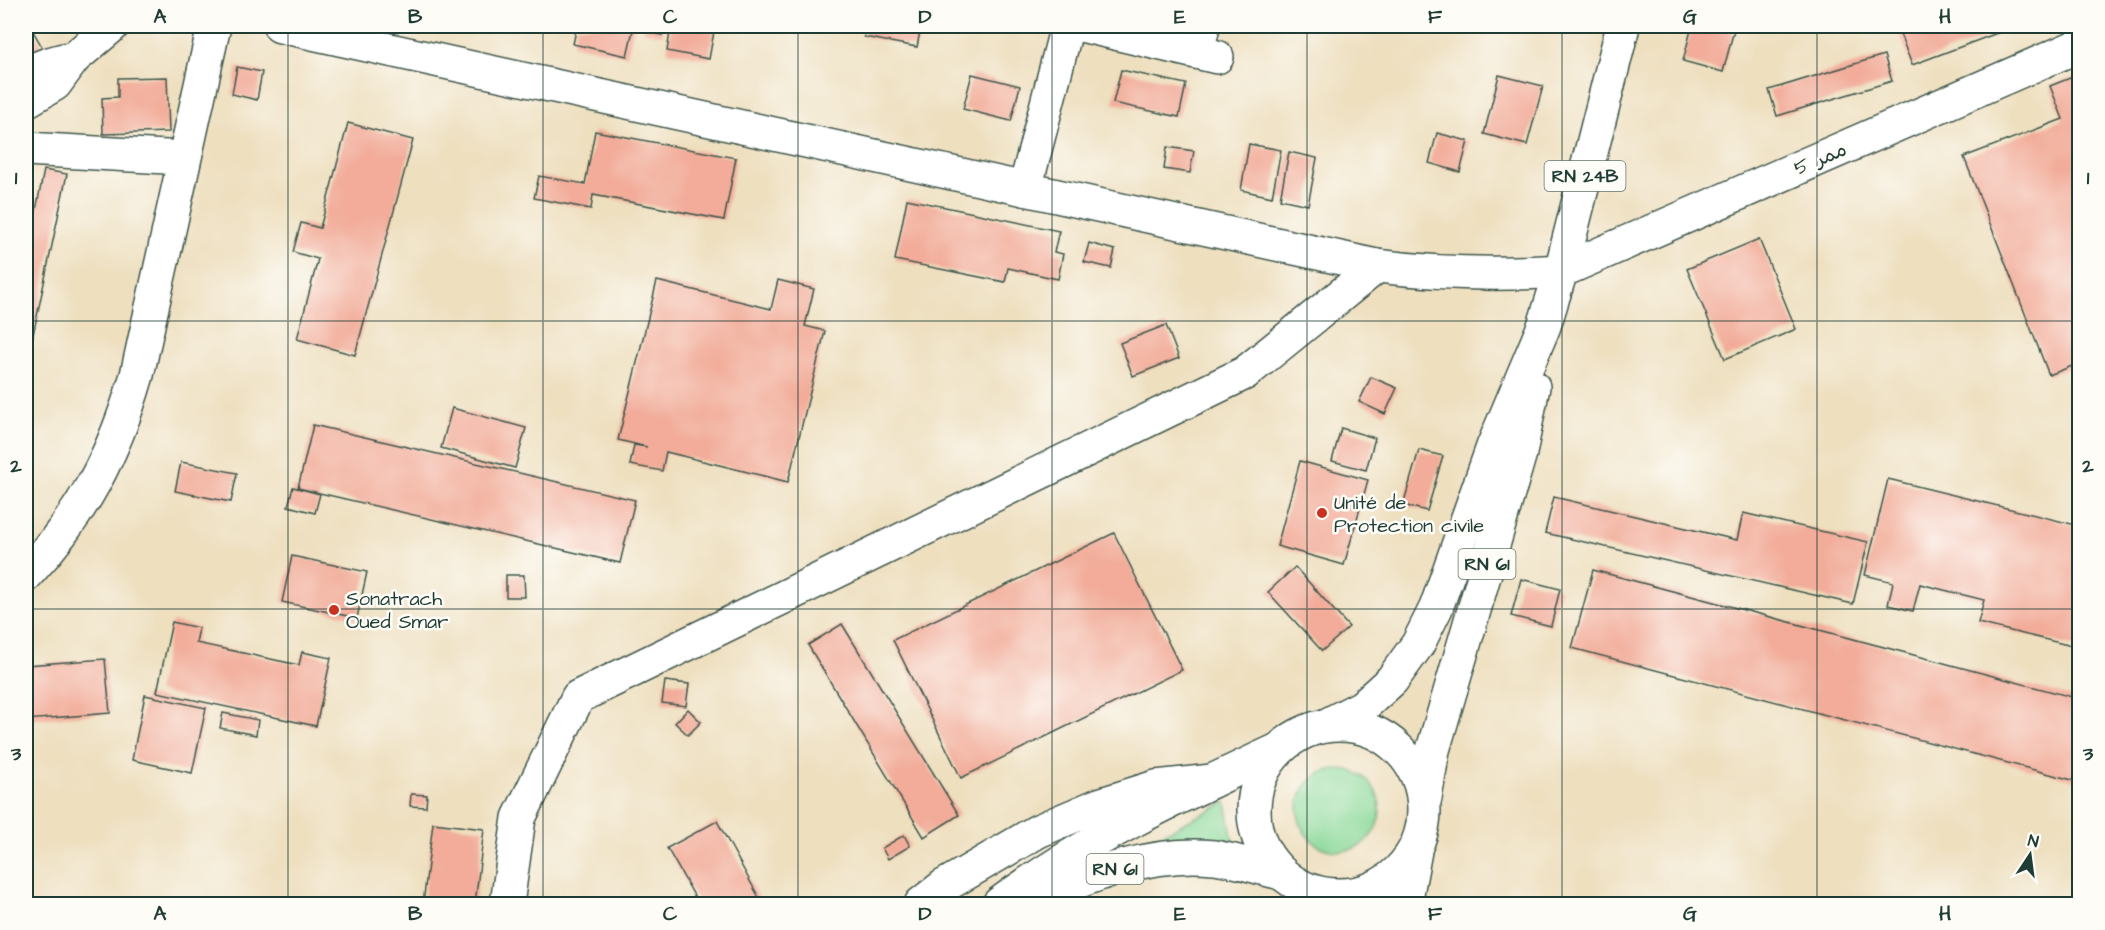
<svg xmlns="http://www.w3.org/2000/svg" width="2105" height="930" font-family="'Architects Daughter','Playpen Sans Arabic',sans-serif">
  <rect width="100%" height="100%" fill="#fdfcf7"/>
  <filter id="ink" filterUnits="userSpaceOnUse"><feTurbulence type="fractalNoise" baseFrequency=".0167" numOctaves="2"/><feDisplacementMap in="SourceGraphic" scale="12" xChannelSelector="R" yChannelSelector="G"/><feConvolveMatrix kernelMatrix="1 2 1 2 8 2 1 2 1" color-interpolation-filters="sRGB"/></filter>
  <filter id="wash" filterUnits="userSpaceOnUse"><feTurbulence type="fractalNoise" baseFrequency=".008" numOctaves="4" result="noise"/><feDisplacementMap in="SourceGraphic" scale="24" xChannelSelector="R" yChannelSelector="G"/><feGaussianBlur stdDeviation="1.35" result="paint"/><feColorMatrix in="noise" values="0 0 0 0 0 0 0 0 0 0 0 0 0 0 0 0 0 1.4 0 .05"/><feComposite in="paint" operator="in"/></filter>
  <g filter="url(#wash)">
    <rect width="100%" height="100%" fill="#eedfbf"/>
    <!-- green -->
    <g fill="#88d897" stroke="#548a66" stroke-width="1.5">
      <circle cx="1339" cy="810" r="41"/>
      <path d="M 1226,802 L 1233,842 L 1204,839 L 1143,844 Z"/>
    </g>
    <g id="blocks">
      <!-- building -->
      <g fill="#f2ac99">
        <path d="M 26,26 L 30,26 L 45,52 L 26,63 Z"/>
        <path d="M 577,26 L 634,26 L 627,56 L 573,44 Z"/>
        <path d="M 644,26 L 664,26 L 662,35 L 643,31 Z"/>
        <path d="M 671,26 L 715,26 L 709,59 L 667,51 Z"/>
        <path d="M 866,26 L 921,26 L 917,47 L 864,37 Z"/>
        <path d="M 1692,26 L 1735,26 L 1723,72 L 1683,61 Z"/>
        <path d="M 1897,26 L 2016,26 L 1912,65 Z"/>
        <path d="M 1884,55 L 1892,81 L 1777,116 L 1769,90 Z"/>
        <path d="M 237,67 L 262,72 L 257,100 L 232,94 Z"/>
        <path d="M 1121,70 L 1186,84 L 1179,117 L 1113,103 Z"/>
        <path d="M 972,74 L 1020,86 L 1011,121 L 963,109 Z"/>
        <path d="M 2080,74 L 2080,363 L 2049,375 L 1964,157 L 2063,119 L 2050,86 Z"/>
        <path d="M 1499,75 L 1543,86 L 1527,145 L 1484,134 Z"/>
        <path d="M 167,77 L 169,132 L 103,134 L 102,98 L 118,97 L 118,78 Z"/>
        <path d="M 348,123 L 413,140 L 355,355 L 297,339 L 318,259 L 293,252 L 301,223 L 320,228 Z"/>
        <path d="M 595,131 L 736,158 L 724,220 L 593,195 L 591,209 L 534,198 L 539,176 L 585,184 Z"/>
        <path d="M 1437,133 L 1468,141 L 1460,172 L 1429,163 Z"/>
        <path d="M 1249,144 L 1281,150 L 1272,197 L 1241,190 Z"/>
        <path d="M 1167,147 L 1194,151 L 1190,173 L 1164,169 Z"/>
        <path d="M 1289,152 L 1317,158 L 1308,205 L 1280,199 Z"/>
        <path d="M 44,170 L 67,174 L 32,340 L 26,339 L 26,260 Z"/>
        <path d="M 907,199 L 1059,231 L 1054,252 L 1063,254 L 1058,279 L 1008,268 L 1005,282 L 895,260 Z"/>
        <path d="M 1759,239 L 1796,329 L 1725,359 L 1687,269 Z"/>
        <path d="M 1089,243 L 1115,250 L 1111,268 L 1084,262 Z"/>
        <path d="M 778,280 L 814,289 L 805,326 L 825,331 L 788,482 L 666,452 L 662,471 L 630,465 L 634,445 L 647,447 L 618,440 L 657,281 L 771,309 Z"/>
        <path d="M 1166,325 L 1179,358 L 1133,376 L 1120,343 Z"/>
        <path d="M 1371,377 L 1397,388 L 1385,414 L 1359,402 Z"/>
        <path d="M 452,408 L 526,428 L 515,468 L 441,448 Z"/>
        <path d="M 313,425 L 635,500 L 620,563 L 298,488 Z"/>
        <path d="M 1341,428 L 1375,438 L 1366,470 L 1332,461 Z"/>
        <path d="M 1419,450 L 1443,456 L 1427,511 L 1403,505 Z"/>
        <path d="M 1300,461 L 1368,480 L 1344,565 L 1277,546 Z"/>
        <path d="M 181,462 L 237,473 L 231,502 L 175,491 Z"/>
        <path d="M 1888,479 L 2080,526 L 2080,648 L 1978,623 L 1984,600 L 1920,584 L 1913,611 L 1888,605 L 1893,582 L 1865,575 Z"/>
        <path d="M 293,487 L 320,494 L 315,513 L 288,506 Z"/>
        <path d="M 1554,497 L 1737,540 L 1743,513 L 1868,542 L 1853,604 L 1545,533 Z"/>
        <path d="M 1114,533 L 1182,670 L 961,778 L 893,640 Z"/>
        <path d="M 292,556 L 367,572 L 357,618 L 282,602 Z"/>
        <path d="M 1295,567 L 1349,627 L 1322,651 L 1268,592 Z"/>
        <path d="M 1593,570 L 2080,699 L 2080,782 L 1572,648 Z"/>
        <path d="M 506,575 L 524,575 L 525,597 L 506,597 Z"/>
        <path d="M 1521,579 L 1560,589 L 1551,626 L 1511,616 Z"/>
        <path d="M 172,622 L 199,628 L 196,643 L 299,665 L 302,652 L 331,658 L 316,726 L 157,692 Z"/>
        <path d="M 842,624 L 959,815 L 924,837 L 808,645 Z"/>
        <path d="M 105,659 L 110,713 L 26,720 L 26,665 Z"/>
        <path d="M 665,681 L 689,684 L 686,706 L 662,703 Z"/>
        <path d="M 145,695 L 206,708 L 192,773 L 132,760 Z"/>
        <path d="M 688,709 L 701,722 L 688,735 L 675,723 Z"/>
        <path d="M 223,713 L 258,720 L 256,735 L 220,728 Z"/>
        <path d="M 411,794 L 427,795 L 426,807 L 410,806 Z"/>
        <path d="M 717,821 L 762,903 L 758,904 L 699,904 L 667,848 Z"/>
        <path d="M 433,823 L 484,829 L 475,904 L 423,904 Z"/>
        <path d="M 904,835 L 910,846 L 888,859 L 882,848 Z"/>
      </g>
    </g>
  </g>
  <g filter="url(#ink)">
    <use href="#blocks" fill-opacity="0" stroke="#3e5549" stroke-width="1.5"/>
    <g fill="none" stroke-linecap="round" stroke-linejoin="round">
      <defs>
        <g id="minor">
          <path d="M 280,26 L 1377,266 C 1440,274 1498,275 1561,271 L 2080,45"/>
          <path d="M 1085,26 L 1217,57"/>
          <path d="M 1197,52 L 1203,26"/>
          <path d="M 26,74 C 41,65 56,61 74,58"/>
          <path d="M 26,101 L 55,84 L 74,58 L 112,26"/>
          <path d="M 26,149 L 184,158"/>
          <path d="M 1025,189 L 1067,26"/>
          <path d="M 26,575 C 83,514 114,455 137,375 L 214,26"/>
          <path d="M 507,904 L 519,818 L 578,697 L 1245,373 L 1377,266"/>
        </g>
        <g id="major">
          <circle cx="1339" cy="810" r="85"/>
          <path d="M 1327,725 L 1362,707 L 1392,680 L 1418,644 L 1436,608 L 1493,447 L 1544,326 L 1561,271 L 1623,26"/>
          <path d="M 1425,798 L 1433,750 L 1520,453 L 1533,387"/>
          <path d="M 1025,903 C 1085,878 1148,850 1214,857 C 1236,860 1259,868 1281,873"/>
          <path d="M 999,904 C 1083,841 1183,794 1278,750"/>
          <path d="M 1405,904 L 1415,851"/>
        </g>
        <path id="highway" d="M 921,904 L 944,886 L 1038,831 L 1099,805 L 1156,787 L 1212,781"/>
      </defs>
      <!-- minor casing -->
      <use href="#minor" stroke="#3e5549" stroke-width="36"/>
      <!-- major casing -->
      <use href="#major" stroke="#3e5549" stroke-width="36"/>
      <!-- highway casing -->
      <use href="#highway" stroke="#3e5549" stroke-width="36"/>
      <!-- minor -->
      <use href="#minor" stroke="#fff" stroke-width="33"/>
      <!-- major -->
      <use href="#major" stroke="#fff" stroke-width="33"/>
      <!-- highway -->
      <use href="#highway" stroke="#fff" stroke-width="33"/>
    </g>
  </g>
  <!-- grid -->
  <path fill="none" stroke="#1f3d34" stroke-width="1.5" stroke-opacity="0.55" d="M 288,26 L 288,904M 543,26 L 543,904M 798,26 L 798,904M 1052,26 L 1052,904M 1307,26 L 1307,904M 1562,26 L 1562,904M 1817,26 L 1817,904M 26,321 L 2080,321M 26,609 L 2080,609"/>
  <!-- markers -->
  <g fill="#c8321e" stroke="#fdfcf7" stroke-width="2">
    <circle cx="1322" cy="513" r="6"/>
    <circle cx="334" cy="610" r="6"/>
  </g>
  <g text-anchor="middle" stroke-width="5" stroke-linejoin="round" paint-order="stroke">
    <!-- shield labels -->
    <g fill="#fdfcf7" stroke="#62766e" stroke-width="1.5">
      <rect x="1544.5" y="161" width="81" height="30" rx="4.5"/>
      <rect x="1458.5" y="549" width="57" height="30" rx="4.5"/>
      <rect x="1086.5" y="854" width="57" height="30" rx="4.5"/>
    </g>
    <g font-size="18" font-weight="bold" fill="#1f3d34">
      <text x="1585" y="182">RN 24B</text>
      <text x="1487" y="570">RN 61</text>
      <text x="1115" y="875">RN 61</text>
    </g>
    <!-- street labels -->
    <g font-size="20" fill="#1f3d34" stroke="#fdfcf7">
      <text transform="translate(1820 158) rotate(-23)" y="7">ممر 5</text>
    </g>
    <!-- poi labels -->
    <g font-size="20" fill="#1f3d34" stroke="#fdfcf7" text-anchor="start">
      <text x="1334" y="509">Unité de<tspan x="1334" dy="23">Protection civile</tspan></text>
      <text x="346" y="605">Sonatrach<tspan x="346" dy="23">Oued Smar</tspan></text>
    </g>
  </g>
  <!-- margin -->
  <rect width="2105" height="930" fill="none" stroke="#fdfcf7" stroke-width="66"/>
  <!-- north arrow -->
  <g transform="translate(2030 855) rotate(13)" stroke="#fdfcf7" stroke-width="4.5" paint-order="stroke">
  <path d="M0-4.5L10 22L0 15L-10 22Z" fill="#1f3d34"/>
  <text y="-9" font-size="16" font-weight="bold" text-anchor="middle" fill="#1f3d34">N</text>
  </g>
  <rect x="33" y="33" width="2039" height="864" fill="none" stroke="#1f3d34" stroke-width="2"/>
  <g font-size="20" text-anchor="middle" font-weight="bold" fill="#1f3d34">
    <text x="160" y="23">A</text>
    <text x="415" y="23">B</text>
    <text x="670" y="23">C</text>
    <text x="925" y="23">D</text>
    <text x="1180" y="23">E</text>
    <text x="1435" y="23">F</text>
    <text x="1690" y="23">G</text>
    <text x="1945" y="23">H</text>
    <text x="16" y="184">1</text>
    <text x="2088" y="184">1</text>
    <text x="16" y="472">2</text>
    <text x="2088" y="472">2</text>
    <text x="16" y="760">3</text>
    <text x="2088" y="760">3</text>
    <text x="160" y="920">A</text>
    <text x="415" y="920">B</text>
    <text x="670" y="920">C</text>
    <text x="925" y="920">D</text>
    <text x="1180" y="920">E</text>
    <text x="1435" y="920">F</text>
    <text x="1690" y="920">G</text>
    <text x="1945" y="920">H</text>
  </g>
</svg>
